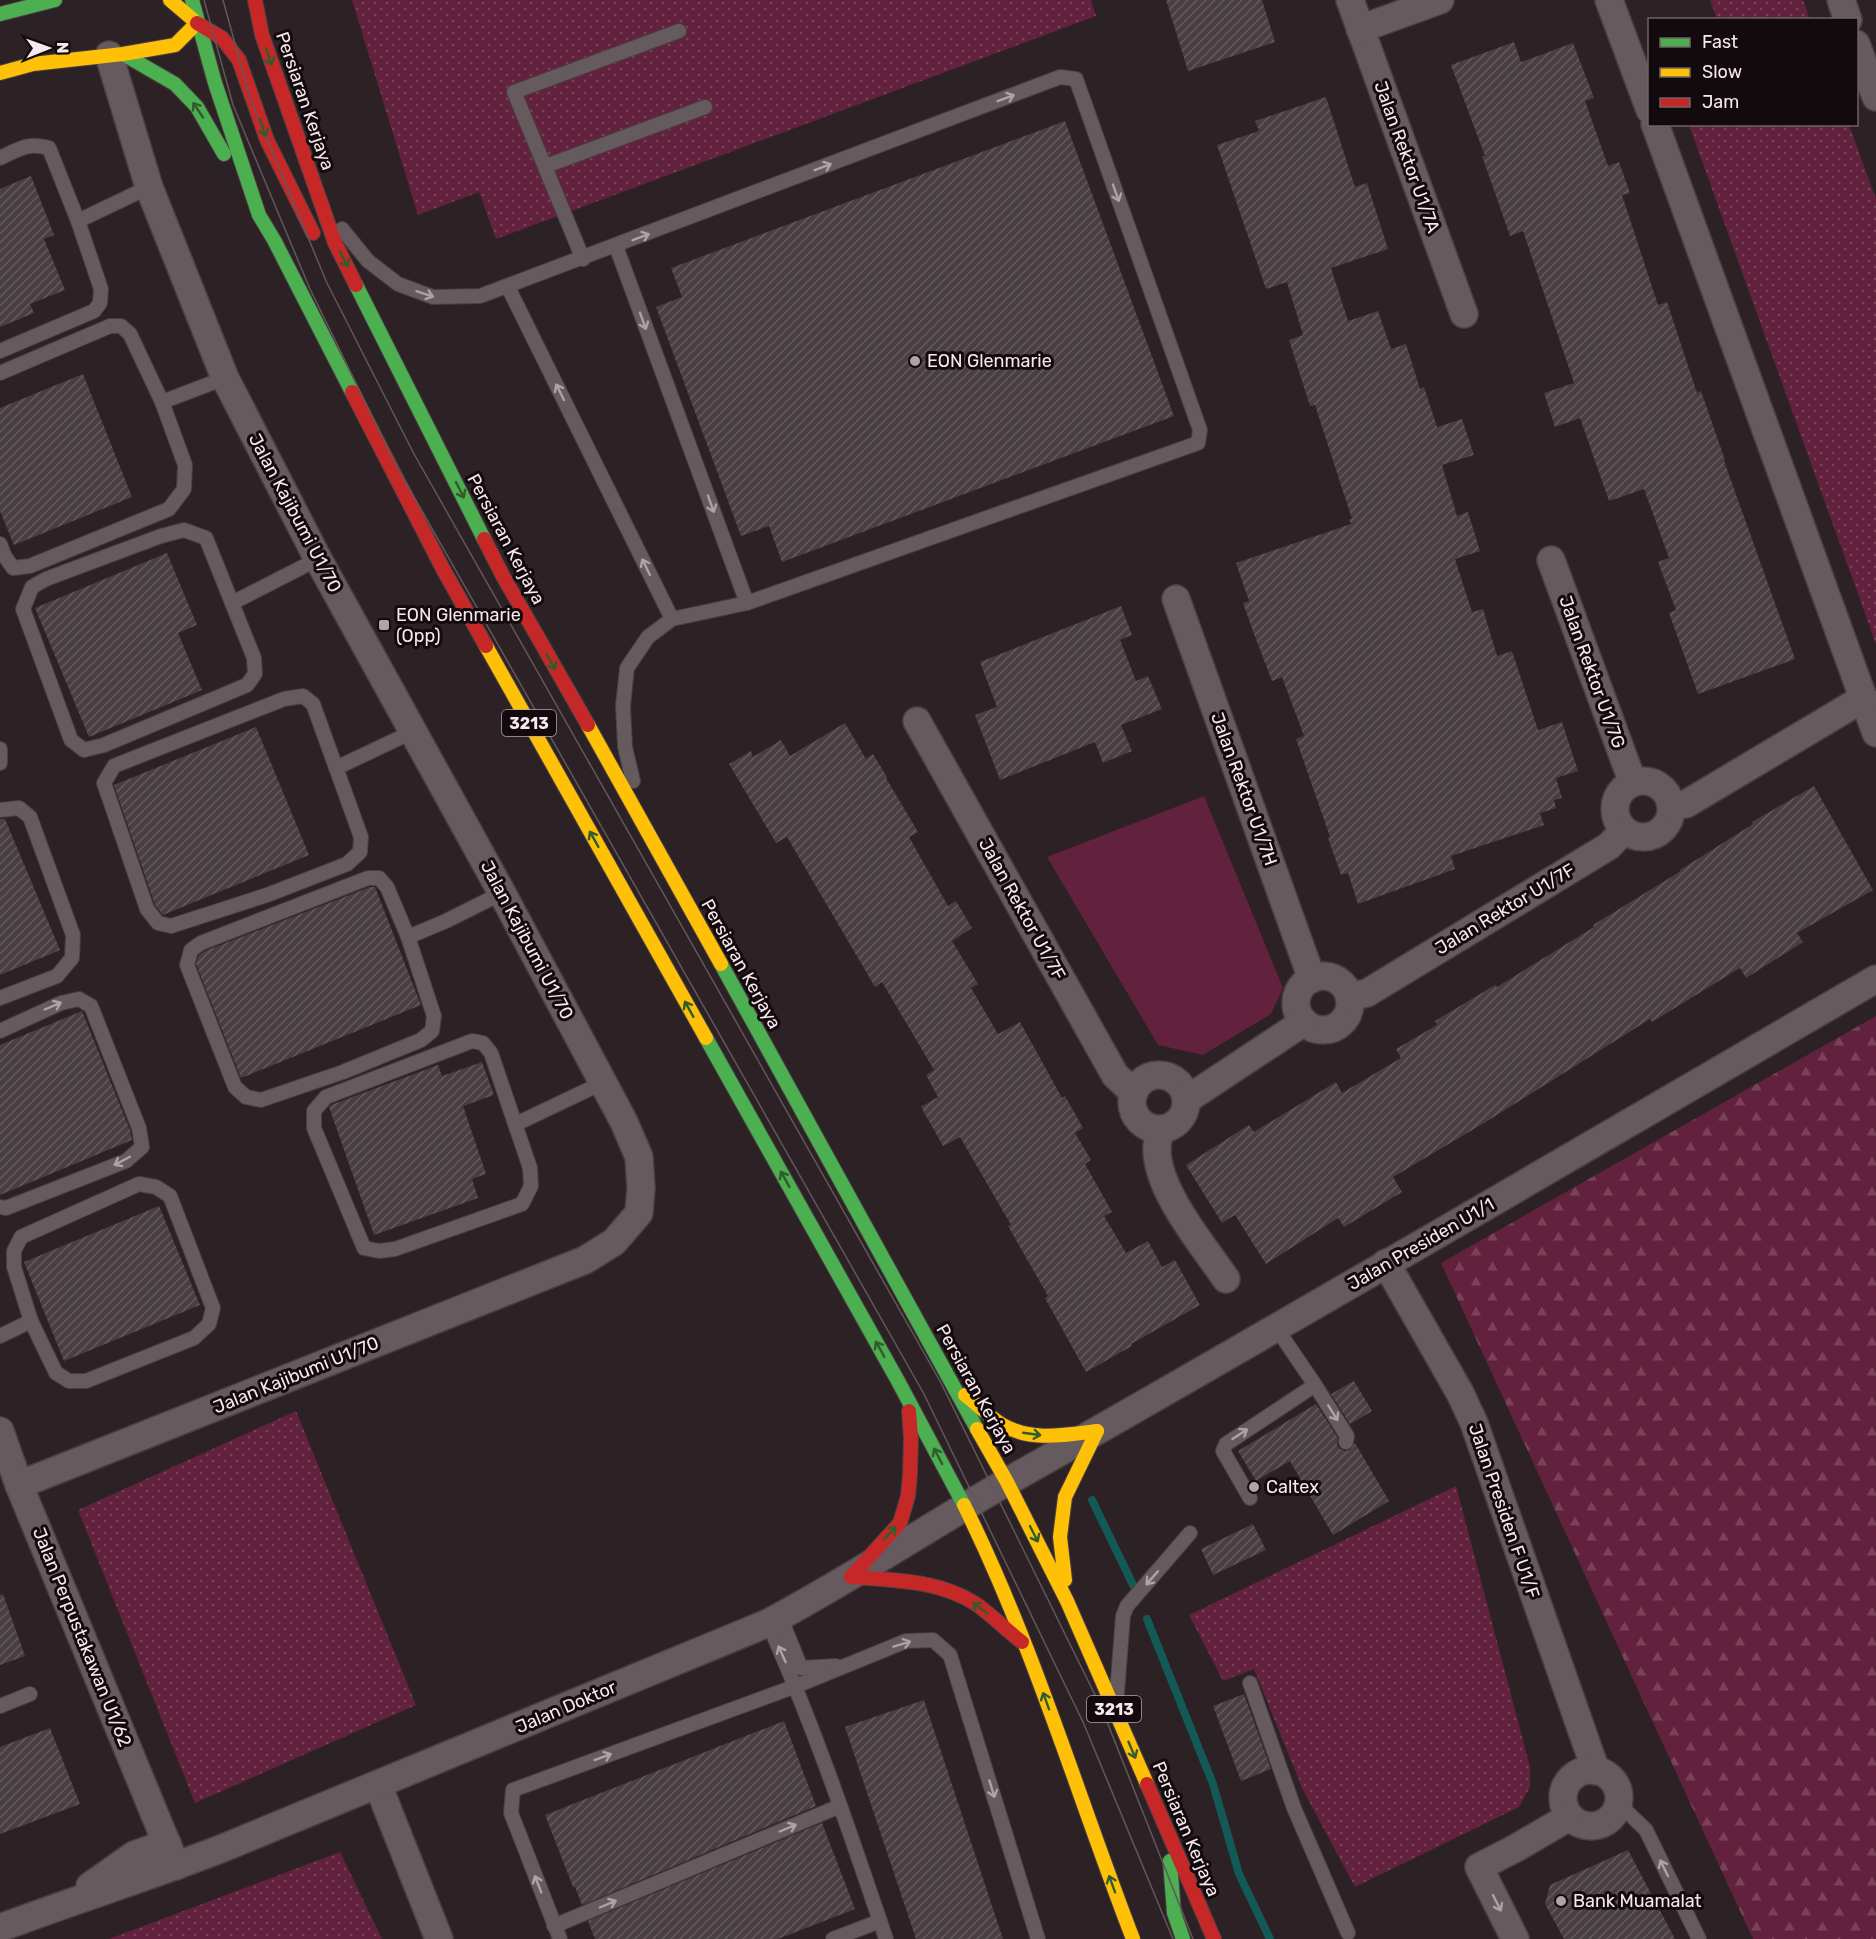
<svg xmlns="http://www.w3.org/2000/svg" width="1876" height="1939" font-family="Rubik,sans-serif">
  <defs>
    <pattern id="grass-dots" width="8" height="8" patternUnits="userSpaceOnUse" patternTransform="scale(1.5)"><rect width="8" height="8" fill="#62223d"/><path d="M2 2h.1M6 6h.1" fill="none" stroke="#794259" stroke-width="1.8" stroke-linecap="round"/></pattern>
    <pattern id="forest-firs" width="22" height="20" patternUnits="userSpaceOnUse" patternTransform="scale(1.5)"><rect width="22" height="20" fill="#62223d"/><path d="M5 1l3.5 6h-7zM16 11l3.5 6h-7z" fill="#794259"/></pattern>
    <pattern id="building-hatch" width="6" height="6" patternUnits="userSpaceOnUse" patternTransform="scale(1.5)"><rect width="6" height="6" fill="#493f43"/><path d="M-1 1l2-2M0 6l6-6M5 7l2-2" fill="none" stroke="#645b5e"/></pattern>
  </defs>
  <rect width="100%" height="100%" fill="#2c2125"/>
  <!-- grass -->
  <g fill="url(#grass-dots)">
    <path d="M 352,0 L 1091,0 L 1096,16 L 496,239 L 479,192 L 418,215 Z"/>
    <path d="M 1710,0 L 1803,0 L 1810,19 L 1717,19 Z"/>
    <path d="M 1689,125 L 1849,125 L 1876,199 L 1876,644 Z"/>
    <path d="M 296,1411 L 416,1705 L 195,1803 L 78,1510 Z"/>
    <path d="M 1456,1486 L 1530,1767 L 1530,1787 L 1519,1807 L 1355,1887 L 1303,1790 L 1254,1669 L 1223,1681 L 1189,1615 Z"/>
    <path d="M 340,1852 L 382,1939 L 109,1939 Z"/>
  </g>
  <!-- forest -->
  <path fill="url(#forest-firs)" d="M 1876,1016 L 1876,1939 L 1753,1939 L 1441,1263 Z"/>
  <!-- park -->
  <path fill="#62223d" d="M 1204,796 L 1283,988 L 1271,1014 L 1203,1055 L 1158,1045 L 1047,857 Z"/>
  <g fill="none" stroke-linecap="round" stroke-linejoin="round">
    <!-- stream -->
    <g stroke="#135a56" stroke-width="8">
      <path d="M 1092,1500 L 1134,1587"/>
      <path d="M 1147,1619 L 1213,1784 L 1239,1874 L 1270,1939"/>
    </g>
  </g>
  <!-- building -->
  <g fill="url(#building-hatch)">
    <path d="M 1166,0 L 1262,0 L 1275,42 L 1188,71 Z"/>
    <path d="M 1514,42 L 1521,62 L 1573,43 L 1594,98 L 1585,101 L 1608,166 L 1619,162 L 1630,193 L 1622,195 L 1658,305 L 1667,302 L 1697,393 L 1701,391 L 1725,460 L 1724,461 L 1795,659 L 1698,694 L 1669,613 L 1676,610 L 1658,562 L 1669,558 L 1644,489 L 1609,501 L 1580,418 L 1555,427 L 1544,393 L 1574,383 L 1523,231 L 1510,236 L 1482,156 L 1485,156 L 1451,65 Z"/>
    <path d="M 1326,97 L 1355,187 L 1367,183 L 1388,249 L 1331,268 L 1348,321 L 1378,311 L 1391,349 L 1406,344 L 1420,389 L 1424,387 L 1437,427 L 1462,419 L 1474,455 L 1442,465 L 1457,516 L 1468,512 L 1480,551 L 1455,559 L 1472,612 L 1483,609 L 1497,656 L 1512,651 L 1538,730 L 1562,722 L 1578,771 L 1556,778 L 1562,798 L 1554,800 L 1556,808 L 1540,813 L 1544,825 L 1451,856 L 1455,869 L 1358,904 L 1348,873 L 1341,875 L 1328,838 L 1330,837 L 1296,739 L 1304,736 L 1282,677 L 1272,681 L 1254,634 L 1243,603 L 1249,601 L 1236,563 L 1351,524 L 1349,519 L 1352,519 L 1315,405 L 1310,406 L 1289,340 L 1303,335 L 1287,282 L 1266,289 L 1217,145 L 1259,131 L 1255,121 Z"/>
    <path d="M 1065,121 L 1174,416 L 782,562 L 769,526 L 741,536 L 656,307 L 682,297 L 671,268 Z"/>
    <path d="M 31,176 L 54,235 L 44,239 L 65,290 L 30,304 L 34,313 L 0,327 L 0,189 Z"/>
    <path d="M 83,374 L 132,497 L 14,545 L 0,511 L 0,408 Z"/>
    <path d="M 167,553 L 197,625 L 178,633 L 202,690 L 89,737 L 35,608 Z"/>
    <path d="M 1121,606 L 1132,635 L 1120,640 L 1136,681 L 1148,676 L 1162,709 L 1121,725 L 1132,751 L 1103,763 L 1095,742 L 1000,780 L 975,715 L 997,707 L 980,662 Z"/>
    <path d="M 845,723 L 866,759 L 873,754 L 887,777 L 886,778 L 918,832 L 909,837 L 948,906 L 956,901 L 972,928 L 952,941 L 978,984 L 971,988 L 998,1034 L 1020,1022 L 1062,1098 L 1065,1096 L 1083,1128 L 1075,1133 L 1091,1160 L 1085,1164 L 1112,1212 L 1104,1216 L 1126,1253 L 1148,1241 L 1162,1267 L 1175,1260 L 1200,1305 L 1131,1344 L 1132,1346 L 1086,1372 L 1045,1298 L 1048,1296 L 1008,1226 L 1011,1225 L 960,1137 L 943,1146 L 921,1107 L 938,1097 L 926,1075 L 934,1070 L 882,982 L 875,987 L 787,837 L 776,843 L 729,764 L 751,751 L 753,757 L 781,740 L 790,756 Z"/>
    <path d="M 256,727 L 309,855 L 163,915 L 155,905 L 114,785 Z"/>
    <path d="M 1814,786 L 1873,890 L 1797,933 L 1803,942 L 1746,978 L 1740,968 L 1652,1022 L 1650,1019 L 1484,1123 L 1393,1177 L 1402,1192 L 1344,1227 L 1338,1218 L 1266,1264 L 1235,1215 L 1222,1223 L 1186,1165 L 1249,1125 L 1254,1132 L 1336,1082 L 1342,1093 L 1401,1058 L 1396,1049 L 1437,1025 L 1435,1021 L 1495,985 L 1497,987 L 1594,927 L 1593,925 L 1681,871 L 1680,870 L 1753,824 L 1752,822 Z"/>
    <path d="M 0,819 L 5,819 L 60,950 L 0,975 Z"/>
    <path d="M 370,887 L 375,887 L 421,1005 L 241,1078 L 196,964 L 199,955 L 205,951 Z"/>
    <path d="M 82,1011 L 130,1130 L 132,1140 L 0,1195 L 0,1045 Z"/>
    <path d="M 482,1062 L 494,1095 L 463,1106 L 486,1174 L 472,1179 L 478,1198 L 374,1235 L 329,1107 L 331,1105 L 438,1065 L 442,1076 Z"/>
    <path d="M 159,1206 L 200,1305 L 64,1361 L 24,1262 Z"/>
    <path d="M 1354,1381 L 1372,1411 L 1350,1424 L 1331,1394 Z"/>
    <path d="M 1316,1404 L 1338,1438 L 1337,1445 L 1340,1449 L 1345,1451 L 1350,1450 L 1355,1443 L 1389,1501 L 1333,1535 L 1290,1461 L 1256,1481 L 1238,1451 Z"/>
    <path d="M 1253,1524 L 1266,1550 L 1213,1575 L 1201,1549 Z"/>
    <path d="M 3,1594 L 25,1656 L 0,1665 L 0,1595 Z"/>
    <path d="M 1244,1694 L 1271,1769 L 1241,1781 L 1213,1706 Z"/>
    <path d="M 924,1700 L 1003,1939 L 916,1939 L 845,1727 Z"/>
    <path d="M 784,1721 L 816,1806 L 582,1905 L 575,1887 L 573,1887 L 545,1815 Z"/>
    <path d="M 50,1728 L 80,1804 L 0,1834 L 0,1747 Z"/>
    <path d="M 822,1823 L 855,1909 L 778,1939 L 595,1939 L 588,1921 Z"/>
    <path d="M 1628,1850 L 1675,1939 L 1564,1939 L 1545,1904 L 1550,1885 Z"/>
  </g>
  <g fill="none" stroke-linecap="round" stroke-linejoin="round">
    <defs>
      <g id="lane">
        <path d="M 0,158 C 19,149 28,142 49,148 L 78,221 L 101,289 L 100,303 L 94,311 L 0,351"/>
        <path d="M 546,166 L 705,107"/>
        <path d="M 78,221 L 149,187"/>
        <path d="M 342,229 L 368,261 L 398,284 L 433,297 L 480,296 L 1060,77 L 1076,79 L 1200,430 L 1198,443 L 747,603 L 672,619 L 648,637 L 627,668 L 623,706 L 625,747 L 633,781"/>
        <path d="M 616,246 L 747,603"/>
        <path d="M 583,259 L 514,92 L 679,31"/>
        <path d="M 508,287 L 672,619"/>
        <path d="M 0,373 L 110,326 L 121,326 L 130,334 L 162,402 L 185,465 L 184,489 L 169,509 L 30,566 L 13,568 L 4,555 L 0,544"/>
        <path d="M 162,402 L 225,378"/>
        <path d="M 184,530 L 206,538 L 254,658 L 255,674 L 247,685 L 104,745 L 84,750 L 71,740 L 23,609 L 32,587 L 46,579 L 161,536 Z"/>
        <path d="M 232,603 L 318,559"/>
        <path d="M 303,696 L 313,704 L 361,837 L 360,852 L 347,864 L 267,895 L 171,926 L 158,923 L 147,909 L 104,783 L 114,766 L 134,758 L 284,699 Z"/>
        <path d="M 0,749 L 0,763"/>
        <path d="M 336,768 L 412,732"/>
        <path d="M 0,810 L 19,808 L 30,817 L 73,935 L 72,958 L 57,976 L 0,998"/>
        <path d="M 368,878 L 379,878 L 387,887 L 408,937 L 434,1016 L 432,1031 L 421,1040 L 343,1072 L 261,1100 L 246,1097 L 235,1087 L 187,965 L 191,950 L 201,943 Z"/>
        <path d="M 408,937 L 446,921 L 502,893"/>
        <path d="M 0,1031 L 61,1003 L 79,999 L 91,1006 L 139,1128 L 142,1147 L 126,1161 L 6,1208 L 0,1207"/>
        <path d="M 472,1041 L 483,1043 L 491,1053 L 530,1168 L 531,1186 L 522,1204 L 395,1249 L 379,1251 L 364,1248 L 314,1128 L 314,1111 L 326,1097 Z"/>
        <path d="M 516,1124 L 604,1082"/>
        <path d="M 139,1184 L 156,1187 L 170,1196 L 213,1308 L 209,1324 L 194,1338 L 86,1381 L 69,1381 L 56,1373 L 31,1321 L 14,1267 L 14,1251 L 21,1237 Z"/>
        <path d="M 1277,1329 L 1315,1385 L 1347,1436 L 1346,1442"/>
        <path d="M 0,1336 L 31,1321"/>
        <path d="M 1250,1498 L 1223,1451 L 1226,1444 L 1315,1385"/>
        <path d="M 780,1616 L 801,1668 L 836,1666"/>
        <path d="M 768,1623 C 814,1726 850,1832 886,1939"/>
        <path d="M 1250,1683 L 1294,1808 L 1348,1933"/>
        <path d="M 1117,1693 L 1123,1616 L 1127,1606 L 1190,1533"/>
        <path d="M 0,1706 L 30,1694"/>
        <path d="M 1619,1804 L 1646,1830 L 1699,1939"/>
        <path d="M 554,1926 L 840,1806"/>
        <path d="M 560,1939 L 511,1813 L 513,1790 L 796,1686 L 906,1641 L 933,1640 L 950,1655 L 1038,1939"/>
        <path d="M 833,1939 L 880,1921"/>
      </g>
      <g id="street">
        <path d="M 1350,0 L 1464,314"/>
        <path d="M 1609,0 L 1650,110"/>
        <path d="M 1841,0 L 1848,20"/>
        <path d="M 1360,29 L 1440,0"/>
        <path d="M 1856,44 L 1876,97"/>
        <path d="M 1655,124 L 1876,733"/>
        <path d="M 1551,560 L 1633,783"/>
        <path d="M 1176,599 L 1312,979"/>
        <path d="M 917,721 L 1115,1075 L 1134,1093"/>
        <circle cx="1643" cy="809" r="28"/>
        <path d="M 1671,806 L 1686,804 L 1864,698"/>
        <circle cx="1323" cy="1003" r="27"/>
        <path d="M 1349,997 L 1367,993 L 1609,846 L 1624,830"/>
        <circle cx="1159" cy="1102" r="27"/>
        <path d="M 1186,1100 L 1304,1022"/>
        <path d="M 1160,1130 C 1159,1136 1157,1142 1157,1148 C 1156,1190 1203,1245 1226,1279"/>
        <path d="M 1386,1263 L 1460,1393 L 1474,1423 L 1596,1771"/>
        <path d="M 0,1431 L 19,1485 L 176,1866"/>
        <path d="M 19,1485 L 585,1260 L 614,1242 L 639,1213 L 641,1188 L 639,1157 L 624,1122 L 502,893 L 318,559 L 225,378 L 149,187 L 109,55"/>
        <circle cx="1591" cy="1798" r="28"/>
        <path d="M 378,1785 L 439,1939"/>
        <path d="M 90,1886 L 134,1855 L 167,1843"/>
        <path d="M 0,1928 C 74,1900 149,1877 223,1848 L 768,1623 C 851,1579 930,1526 1012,1479 C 1302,1315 1588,1146 1876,979"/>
        <path d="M 1515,1939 L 1479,1867 L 1516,1848 L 1569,1817"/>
      </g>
      <g id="fast">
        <path d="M 192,0 L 215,83 L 259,215 L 274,240 L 352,392"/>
        <path d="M 0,14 L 55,0"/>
        <path d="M 123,54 L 175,84 L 197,107 L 224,154"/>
        <path d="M 356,285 L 484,539"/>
        <path d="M 721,964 L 977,1429"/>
        <path d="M 706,1038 L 898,1381 L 964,1505"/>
        <path d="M 1170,1861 L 1174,1913 L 1183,1939"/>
      </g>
      <g id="slow">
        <path d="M 0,73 L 33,64 L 123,54 L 175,45 L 197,23 L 170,0"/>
        <path d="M 486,646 L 706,1038"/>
        <path d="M 588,725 L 721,964"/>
        <path d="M 965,1395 C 977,1404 988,1416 1001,1424 C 1030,1442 1065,1435 1097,1431"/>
        <path d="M 977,1429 L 1007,1482 L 1067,1601 L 1147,1784"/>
        <path d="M 964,1505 C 1033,1644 1077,1794 1133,1939"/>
        <path d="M 1065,1580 L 1060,1537 L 1065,1497 L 1097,1431"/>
      </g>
      <g id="jam">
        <path d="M 255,0 L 262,35 L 335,243 L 356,285"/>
        <path d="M 197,23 L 222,38 L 239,60 L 267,140 L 313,233"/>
        <path d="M 352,392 L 443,569 L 486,646"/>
        <path d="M 484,539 L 504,578 L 588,725"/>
        <path d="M 851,1577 L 900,1523 L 908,1496 L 910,1474 L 911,1438 L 909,1411"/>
        <path d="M 851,1577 C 893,1580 939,1580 976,1604 C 992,1615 1006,1630 1022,1642"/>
        <path d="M 1147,1784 L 1214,1939"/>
      </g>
    </defs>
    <!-- lane casing -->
    <use href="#lane" stroke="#493f43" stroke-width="16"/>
    <!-- street casing -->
    <use href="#street" stroke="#493f43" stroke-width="30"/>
    <!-- fast casing -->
    <use href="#fast" stroke="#493f43" stroke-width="16"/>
    <!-- slow casing -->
    <use href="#slow" stroke="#493f43" stroke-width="16"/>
    <!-- jam casing -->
    <use href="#jam" stroke="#493f43" stroke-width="16"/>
    <!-- lane -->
    <use href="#lane" stroke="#655b5e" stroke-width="14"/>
    <!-- street -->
    <use href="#street" stroke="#655b5e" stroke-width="27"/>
    <!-- fast -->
    <use href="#fast" stroke="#4caf50" stroke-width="14"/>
    <!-- slow -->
    <use href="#slow" stroke="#ffc107" stroke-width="14"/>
    <!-- jam -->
    <use href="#jam" stroke="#c62828" stroke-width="14"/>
    <!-- tram -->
    <g stroke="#62585b" stroke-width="1.5">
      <path d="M 204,0 L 233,105 L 310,289 L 397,467 L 924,1394 L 1083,1722 L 1173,1939"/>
      <path d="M 223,0 L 250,98 L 327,283 L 414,454 L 941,1383 L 1102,1709 L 1193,1939"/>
    </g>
  </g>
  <!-- one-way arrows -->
  <defs><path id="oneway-shaft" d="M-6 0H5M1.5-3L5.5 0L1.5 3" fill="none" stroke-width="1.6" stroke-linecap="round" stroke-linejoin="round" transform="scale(1.5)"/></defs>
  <g stroke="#305c2e">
    <use href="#oneway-shaft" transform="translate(269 57) rotate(72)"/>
    <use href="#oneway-shaft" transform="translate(198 110) rotate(-124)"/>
    <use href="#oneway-shaft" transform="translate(263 128) rotate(71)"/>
    <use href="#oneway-shaft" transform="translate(344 259) rotate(63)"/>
    <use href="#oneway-shaft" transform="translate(460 490) rotate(63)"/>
    <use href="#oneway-shaft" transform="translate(551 662) rotate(60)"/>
    <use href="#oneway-shaft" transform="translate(594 839) rotate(-119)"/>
    <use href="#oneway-shaft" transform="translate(689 1009) rotate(-119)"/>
    <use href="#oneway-shaft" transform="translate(785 1179) rotate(-119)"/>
    <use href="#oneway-shaft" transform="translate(880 1349) rotate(-119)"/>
    <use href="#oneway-shaft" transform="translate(1032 1434) rotate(8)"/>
    <use href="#oneway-shaft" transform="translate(938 1456) rotate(-118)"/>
    <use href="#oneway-shaft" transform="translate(890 1533) rotate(-48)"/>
    <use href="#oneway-shaft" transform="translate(1034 1534) rotate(63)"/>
    <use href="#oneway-shaft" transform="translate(980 1608) rotate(-143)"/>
    <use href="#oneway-shaft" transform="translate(1046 1701) rotate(-110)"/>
    <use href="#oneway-shaft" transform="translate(1132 1750) rotate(67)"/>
    <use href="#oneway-shaft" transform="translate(1112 1884) rotate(-110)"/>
  </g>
  <g stroke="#aea2a6">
    <use href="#oneway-shaft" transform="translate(1006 98) rotate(-21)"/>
    <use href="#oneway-shaft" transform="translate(823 167) rotate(-21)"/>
    <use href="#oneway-shaft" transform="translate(1116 193) rotate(70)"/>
    <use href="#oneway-shaft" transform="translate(641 237) rotate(-21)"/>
    <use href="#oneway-shaft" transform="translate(425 294) rotate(19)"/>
    <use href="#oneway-shaft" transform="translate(643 321) rotate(70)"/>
    <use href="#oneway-shaft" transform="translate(560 392) rotate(-116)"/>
    <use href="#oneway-shaft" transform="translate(711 504) rotate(70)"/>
    <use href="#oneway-shaft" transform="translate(646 567) rotate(-116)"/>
    <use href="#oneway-shaft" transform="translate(53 1006) rotate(-23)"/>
    <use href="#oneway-shaft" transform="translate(122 1161) rotate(152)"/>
    <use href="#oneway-shaft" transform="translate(1333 1413) rotate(58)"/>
    <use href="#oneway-shaft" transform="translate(1240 1434) rotate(-33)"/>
    <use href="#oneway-shaft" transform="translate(1152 1578) rotate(131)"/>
    <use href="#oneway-shaft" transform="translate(902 1644) rotate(-17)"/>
    <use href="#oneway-shaft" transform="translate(782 1654) rotate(-114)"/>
    <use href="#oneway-shaft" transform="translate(603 1757) rotate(-20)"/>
    <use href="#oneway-shaft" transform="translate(992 1789) rotate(73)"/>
    <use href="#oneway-shaft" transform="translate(788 1828) rotate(-23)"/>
    <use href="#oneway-shaft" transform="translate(1664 1868) rotate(-116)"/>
    <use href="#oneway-shaft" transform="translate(538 1884) rotate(-111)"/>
    <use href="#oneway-shaft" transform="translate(1497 1903) rotate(63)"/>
    <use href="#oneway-shaft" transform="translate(608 1904) rotate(-23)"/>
  </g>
  <!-- markers -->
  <g fill="#b0a2a7" stroke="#130a0d" stroke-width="2">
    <circle cx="915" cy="361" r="6"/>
    <rect x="378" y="619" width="12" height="12" rx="3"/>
    <circle cx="1254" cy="1487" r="6"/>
    <circle cx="1561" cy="1901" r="6"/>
  </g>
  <g text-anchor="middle" stroke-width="6" stroke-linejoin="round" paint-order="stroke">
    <!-- shield labels -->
    <g fill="#130a0d" stroke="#b3a5aa" stroke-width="1.5">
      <rect x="502" y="710" width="54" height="26" rx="4.5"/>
      <rect x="1087" y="1696" width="54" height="26" rx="4.5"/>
    </g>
    <g font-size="16" font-weight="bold" fill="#f7e8ed">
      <text x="529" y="729">3213</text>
      <text x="1114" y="1715">3213</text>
    </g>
    <!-- street labels -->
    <g font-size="18" fill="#f7e8ed" stroke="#130a0d">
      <text transform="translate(305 101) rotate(71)" y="6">Persiaran Kerjaya</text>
      <text transform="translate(1407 157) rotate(70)" y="6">Jalan Rektor U1/7A</text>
      <text transform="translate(295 513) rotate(62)" y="6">Jalan Kajibumi U1/70</text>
      <text transform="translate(506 539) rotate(62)" y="6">Persiaran Kerjaya</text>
      <text transform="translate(1592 672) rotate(70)" y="6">Jalan Rektor U1/7G</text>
      <text transform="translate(1244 789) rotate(70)" y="6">Jalan Rektor U1/7H</text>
      <text transform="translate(1022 909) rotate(61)" y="6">Jalan Rektor U1/7F</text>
      <text transform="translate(1505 909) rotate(-31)" y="6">Jalan Rektor U1/7F</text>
      <text transform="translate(527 940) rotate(62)" y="6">Jalan Kajibumi U1/70</text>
      <text transform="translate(741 964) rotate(61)" y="6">Persiaran Kerjaya</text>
      <text transform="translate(1421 1244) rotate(-30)" y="6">Jalan Presiden U1/1</text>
      <text transform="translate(296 1375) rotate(-22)" y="6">Jalan Kajibumi U1/70</text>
      <text transform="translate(976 1389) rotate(61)" y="6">Persiaran Kerjaya</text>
      <text transform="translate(1504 1511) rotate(71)" y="6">Jalan Presiden F U1/F</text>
      <text transform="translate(82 1637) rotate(68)" y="6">Jalan Perpustakawan U1/62</text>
      <text transform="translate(566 1707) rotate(-23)" y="6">Jalan Doktor</text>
      <text transform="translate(1186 1829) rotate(67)" y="6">Persiaran Kerjaya</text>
    </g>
    <!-- poi labels -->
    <g font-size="18" fill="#f7e8ed" stroke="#130a0d" text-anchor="start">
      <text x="927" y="367">EON Glenmarie</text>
      <text x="396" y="621">EON Glenmarie<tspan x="396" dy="21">(Opp)</tspan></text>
      <text x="1266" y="1493">Caltex</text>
      <text x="1573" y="1907">Bank Muamalat</text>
    </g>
  </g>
  <!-- legend -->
  <rect x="1648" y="18" width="210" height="108" fill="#130a0d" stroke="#6e6367" stroke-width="1.5"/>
  <rect x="1660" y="38" width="30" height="9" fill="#4caf50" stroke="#6e6367" stroke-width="1.5"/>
  <text x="1702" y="48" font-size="18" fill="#f7e8ed">Fast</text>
  <rect x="1660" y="68" width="30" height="9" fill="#ffc107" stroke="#6e6367" stroke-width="1.5"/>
  <text x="1702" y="78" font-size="18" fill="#f7e8ed">Slow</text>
  <rect x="1660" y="98" width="30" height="9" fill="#c62828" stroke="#6e6367" stroke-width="1.5"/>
  <text x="1702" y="108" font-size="18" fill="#f7e8ed">Jam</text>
  <!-- north arrow -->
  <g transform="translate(48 48) rotate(89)" stroke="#130a0d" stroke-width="4.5" paint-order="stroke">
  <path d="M0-4.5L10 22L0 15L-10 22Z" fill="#f7e8ed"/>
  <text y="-9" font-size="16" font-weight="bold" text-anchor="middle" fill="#f7e8ed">N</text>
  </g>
</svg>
